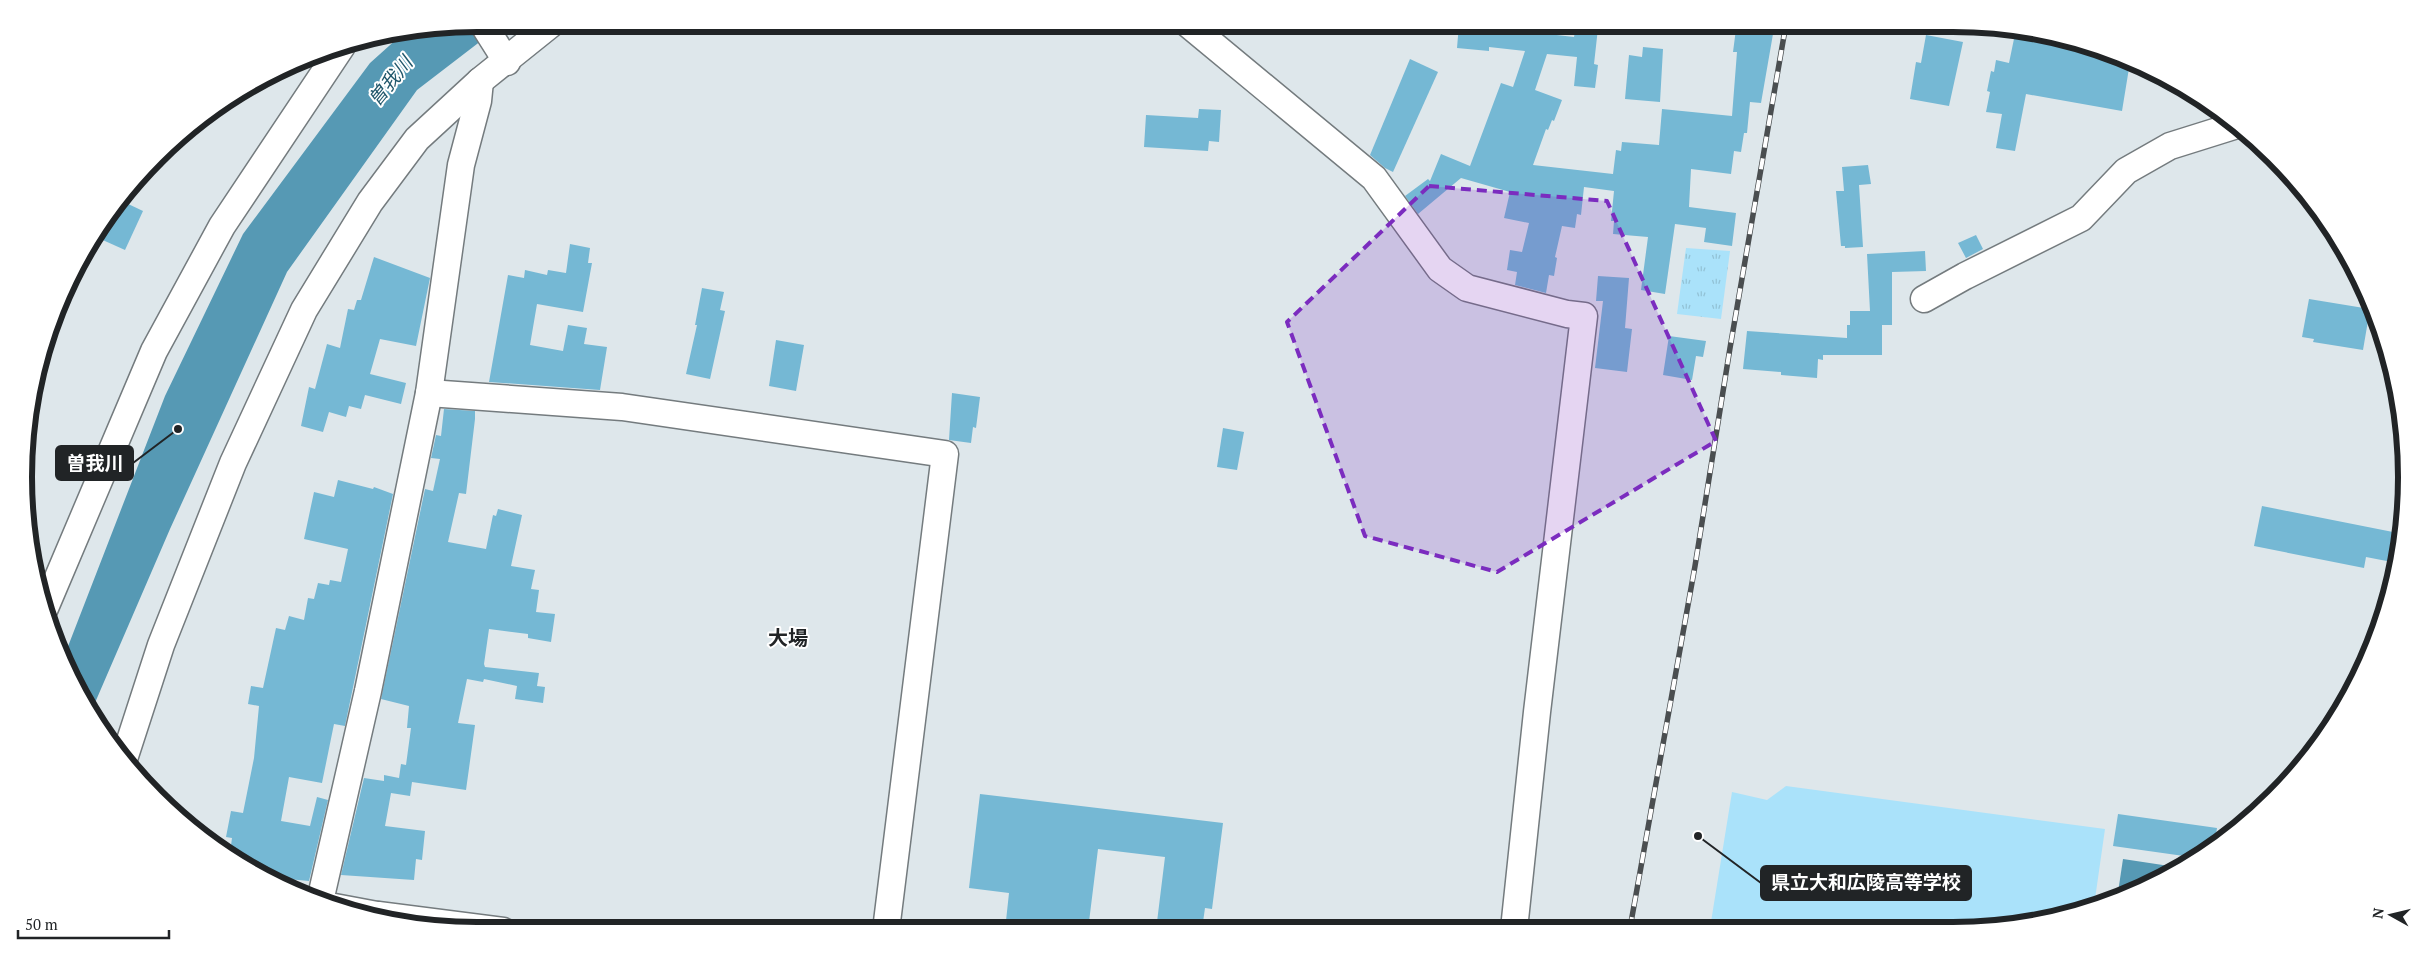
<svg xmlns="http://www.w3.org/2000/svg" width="2431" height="955" font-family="'PT Serif','Noto Sans JP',serif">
  <defs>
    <pattern id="grass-tufts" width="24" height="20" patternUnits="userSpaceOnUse" patternTransform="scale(1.25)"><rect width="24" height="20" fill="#aae2fa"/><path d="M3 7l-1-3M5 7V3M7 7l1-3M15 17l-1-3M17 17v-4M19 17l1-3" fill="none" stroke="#92c2d6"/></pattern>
  </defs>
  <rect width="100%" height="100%" fill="#dee7eb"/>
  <!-- grass -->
  <path fill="url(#grass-tufts)" d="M 1686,248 L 1730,251 L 1721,319 L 1677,314 Z"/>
  <!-- green -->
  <path fill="#aae2fa" d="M 1786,786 L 2105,829 L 2094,906 L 2013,927 L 1710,928 L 1732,792 L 1767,800 Z"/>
  <!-- water -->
  <g fill="#5699b4">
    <path d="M 477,24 L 503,24 L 417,90 L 287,272 L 170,529 L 91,712 L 64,662 L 67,649 L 165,396 L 243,234 L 370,63 L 399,37 Z"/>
    <path d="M 2123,859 L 2176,867 L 2127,897 L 2117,899 Z"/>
  </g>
  <!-- building -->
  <g fill="#75b8d4">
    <path d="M 1459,24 L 1497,24 L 1497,28 L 1574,37 L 1576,26 L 1598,28 L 1594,64 L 1598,65 L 1595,88 L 1574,86 L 1577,57 L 1547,54 L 1535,90 L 1562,100 L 1554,121 L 1552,120 L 1548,130 L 1546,129 L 1533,165 L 1613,174 L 1616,150 L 1621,151 L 1622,142 L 1659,145 L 1662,109 L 1732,116 L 1737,52 L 1733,52 L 1736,29 L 1746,30 L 1747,24 L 1768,24 L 1767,33 L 1773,34 L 1761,103 L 1750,102 L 1747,133 L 1744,133 L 1741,152 L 1734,151 L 1731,174 L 1691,169 L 1689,207 L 1736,213 L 1732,246 L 1704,242 L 1706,228 L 1675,224 L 1665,294 L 1641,290 L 1648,237 L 1613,234 L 1614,221 L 1611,221 L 1614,191 L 1584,187 L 1581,215 L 1577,214 L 1575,228 L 1562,226 L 1555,257 L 1557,258 L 1554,276 L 1549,275 L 1546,293 L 1515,285 L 1517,272 L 1507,270 L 1510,250 L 1522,252 L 1529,223 L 1504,218 L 1510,192 L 1461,178 L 1418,214 L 1405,196 L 1428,179 L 1430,181 L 1441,154 L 1470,166 L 1501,83 L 1513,87 L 1525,51 L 1489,47 L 1489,51 L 1457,48 Z"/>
    <path d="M 2015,34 L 2099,48 L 2130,62 L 2122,111 L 2026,94 L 2015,151 L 1996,148 L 2002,114 L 1986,112 L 1990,92 L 1987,91 L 1991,71 L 1994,72 L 1996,60 L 2009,63 Z"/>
    <path d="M 1926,35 L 1963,42 L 1949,106 L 1910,99 L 1916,62 L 1921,63 Z"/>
    <path d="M 1643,47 L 1663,49 L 1660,102 L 1625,99 L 1629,55 L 1642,57 Z"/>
    <path d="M 1410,59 L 1438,72 L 1393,172 L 1385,168 L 1370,155 Z"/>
    <path d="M 1199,109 L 1221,110 L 1219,142 L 1209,141 L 1208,151 L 1144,147 L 1146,115 L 1198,118 Z"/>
    <path d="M 1868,165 L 1871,184 L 1859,185 L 1863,247 L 1845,248 L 1845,246 L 1841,246 L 1836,191 L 1844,191 L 1842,167 Z"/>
    <path d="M 124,202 L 143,211 L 125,250 L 96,237 Z"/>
    <path d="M 1976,235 L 1983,249 L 1966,258 L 1958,243 Z"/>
    <path d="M 570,244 L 590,248 L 588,263 L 592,263 L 583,312 L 537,304 L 530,345 L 563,351 L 568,325 L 587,328 L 584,344 L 607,347 L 600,390 L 489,382 L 508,275 L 524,278 L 525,270 L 547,275 L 548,270 L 566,273 Z"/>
    <path d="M 1925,251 L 1926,271 L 1892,272 L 1892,325 L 1882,325 L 1882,355 L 1823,355 L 1823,360 L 1818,359 L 1817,378 L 1781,375 L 1781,372 L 1743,369 L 1747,331 L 1847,338 L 1847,325 L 1850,325 L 1850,311 L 1870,311 L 1867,254 Z"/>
    <path d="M 374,257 L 430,278 L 416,346 L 380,339 L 370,374 L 406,383 L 401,404 L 365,395 L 361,409 L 349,406 L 346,417 L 329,412 L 323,432 L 301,426 L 309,387 L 315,389 L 327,344 L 340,348 L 348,309 L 354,310 L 357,300 L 361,300 Z"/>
    <path d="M 1598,276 L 1629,278 L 1625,328 L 1632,329 L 1627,372 L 1595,368 L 1603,301 L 1596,301 Z"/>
    <path d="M 702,288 L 724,292 L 720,310 L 725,311 L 710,379 L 686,374 L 697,325 L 695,325 Z"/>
    <path d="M 2309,299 L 2370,309 L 2363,350 L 2313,342 L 2314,339 L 2302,337 Z"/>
    <path d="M 1669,336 L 1706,341 L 1703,357 L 1696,356 L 1692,380 L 1663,375 Z"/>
    <path d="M 776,340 L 804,345 L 796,391 L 769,386 Z"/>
    <path d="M 952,393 L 980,397 L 976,428 L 973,427 L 971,443 L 949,440 Z"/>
    <path d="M 444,409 L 475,411 L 475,419 L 466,494 L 459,493 L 448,542 L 486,549 L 493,515 L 496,516 L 498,509 L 522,515 L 511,566 L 535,570 L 531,589 L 539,590 L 536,612 L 555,614 L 551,642 L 528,638 L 528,634 L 489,629 L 484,664 L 485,667 L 539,673 L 537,686 L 545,687 L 543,703 L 515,699 L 517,686 L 484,679 L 483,682 L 467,679 L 458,723 L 475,725 L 466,790 L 412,782 L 410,796 L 391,793 L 385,826 L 425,831 L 422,860 L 416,859 L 414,880 L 341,875 L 364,778 L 384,781 L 384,775 L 399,778 L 401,764 L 406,765 L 411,728 L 407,728 L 409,706 L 381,699 L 425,489 L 433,491 L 440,459 L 431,458 L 436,435 L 441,436 Z"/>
    <path d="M 1223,428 L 1244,432 L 1237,470 L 1217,467 Z"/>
    <path d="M 338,480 L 373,489 L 374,487 L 393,494 L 345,726 L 334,724 L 322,783 L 289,777 L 281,821 L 310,826 L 317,797 L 328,800 L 309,881 L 277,878 L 230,853 L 232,838 L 226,837 L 231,811 L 243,813 L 254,758 L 259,706 L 248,704 L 251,686 L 263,688 L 276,628 L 285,630 L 289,616 L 304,620 L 308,598 L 314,599 L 318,583 L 329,585 L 330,580 L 341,582 L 348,549 L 304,539 L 314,492 L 334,497 Z"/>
    <path d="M 2262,506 L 2403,534 L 2397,563 L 2366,557 L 2364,568 L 2254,546 Z"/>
    <path d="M 980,794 L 1223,823 L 1212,909 L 1205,908 L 1202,929 L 1156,930 L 1165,857 L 1098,849 L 1088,930 L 1005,930 L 1009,893 L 969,888 Z"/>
    <path d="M 2118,814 L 2217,828 L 2215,842 L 2191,857 L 2113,846 Z"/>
  </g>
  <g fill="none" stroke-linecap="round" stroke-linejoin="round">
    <defs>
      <g id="minor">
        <path d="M 483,24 L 507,62"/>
        <path d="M 1188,24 L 1374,178 L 1440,269 L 1467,288 L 1567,314 L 1584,316 L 1537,712 L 1514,929"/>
        <path d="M 1924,299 L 1965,276 L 2081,218 L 2126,171 L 2170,146 L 2237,125"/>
        <path d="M 429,393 L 622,407 L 945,454 L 886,930"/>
        <path d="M 45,608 L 154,351 L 222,226 L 342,46"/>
        <path d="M 125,756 L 161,645 L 233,463 L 304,310 L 370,202 L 417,139 L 480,81 L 551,24"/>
        <path d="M 320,901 L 368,691 L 429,393 L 461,165 L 478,101 L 480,81"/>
        <path d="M 329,906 L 377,915"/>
        <path d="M 378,915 L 503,931"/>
      </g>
    </defs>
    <!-- minor casing -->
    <use href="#minor" stroke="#747b7e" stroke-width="29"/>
    <!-- minor -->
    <use href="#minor" stroke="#fff" stroke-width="26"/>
    <defs>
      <path id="rail" d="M 1630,928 L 1695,566 L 1730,348 L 1786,24"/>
    </defs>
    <!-- rail casing -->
    <use href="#rail" stroke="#4a4e50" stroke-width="5.5"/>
    <!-- rail -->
    <use href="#rail" stroke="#fff" stroke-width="4" stroke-dasharray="11" stroke-linecap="butt"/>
  </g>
  <!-- marked area -->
  <path fill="#7b2cbf" fill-opacity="0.2" stroke="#7b2cbf" stroke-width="4" stroke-dasharray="10 6" stroke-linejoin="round" d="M 1429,186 L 1607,201 L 1716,441 L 1497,572 L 1365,536 L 1287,322 Z"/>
  <g text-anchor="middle" stroke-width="4" stroke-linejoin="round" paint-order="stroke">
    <!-- water labels -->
    <g font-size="19" font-style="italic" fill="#21576b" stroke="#fff">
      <text transform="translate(390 81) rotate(-51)" y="7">曽我川</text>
    </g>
    <!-- quarter labels -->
    <g font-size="20" font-weight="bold" fill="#212426" stroke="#fff">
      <text x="788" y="645">大場</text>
    </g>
  </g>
  <!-- crop -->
  <path d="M0 0H2431V955H0ZM477 32H1953A445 445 0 0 1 2398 477V477A445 445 0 0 1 1953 922H477A445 445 0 0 1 32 477V477A445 445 0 0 1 477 32Z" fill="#fff" fill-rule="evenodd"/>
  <path fill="none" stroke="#212426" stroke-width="6" d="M477 32H1953A445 445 0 0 1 2398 477V477A445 445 0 0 1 1953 922H477A445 445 0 0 1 32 477V477A445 445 0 0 1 477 32Z"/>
  <!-- callouts -->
  <path fill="none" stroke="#212426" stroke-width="2" d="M178 429L133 463M1698 836L1761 883"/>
  <g fill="#212426" stroke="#fff" stroke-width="2">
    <circle cx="178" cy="429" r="5"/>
    <circle cx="1698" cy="836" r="5"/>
  </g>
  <g fill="#212426" stroke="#212426" stroke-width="2">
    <rect x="56" y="446" width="77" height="34" rx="5"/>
    <rect x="1761" y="866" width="210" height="34" rx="5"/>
  </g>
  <g font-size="19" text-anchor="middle" font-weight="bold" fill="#fff">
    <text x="95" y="470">曽我川</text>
    <text x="1866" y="889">県立大和広陵高等学校</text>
  </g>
  <!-- north arrow -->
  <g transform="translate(2391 915) rotate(278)" stroke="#ffffff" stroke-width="4" paint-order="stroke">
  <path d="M0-4L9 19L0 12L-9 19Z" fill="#212426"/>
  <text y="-8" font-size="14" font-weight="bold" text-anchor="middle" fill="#212426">N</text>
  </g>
  <!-- scale -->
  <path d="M18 930v8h151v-8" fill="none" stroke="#212426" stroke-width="2.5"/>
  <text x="25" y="930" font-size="15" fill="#212426" stroke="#ffffff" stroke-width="4" paint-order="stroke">50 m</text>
</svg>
